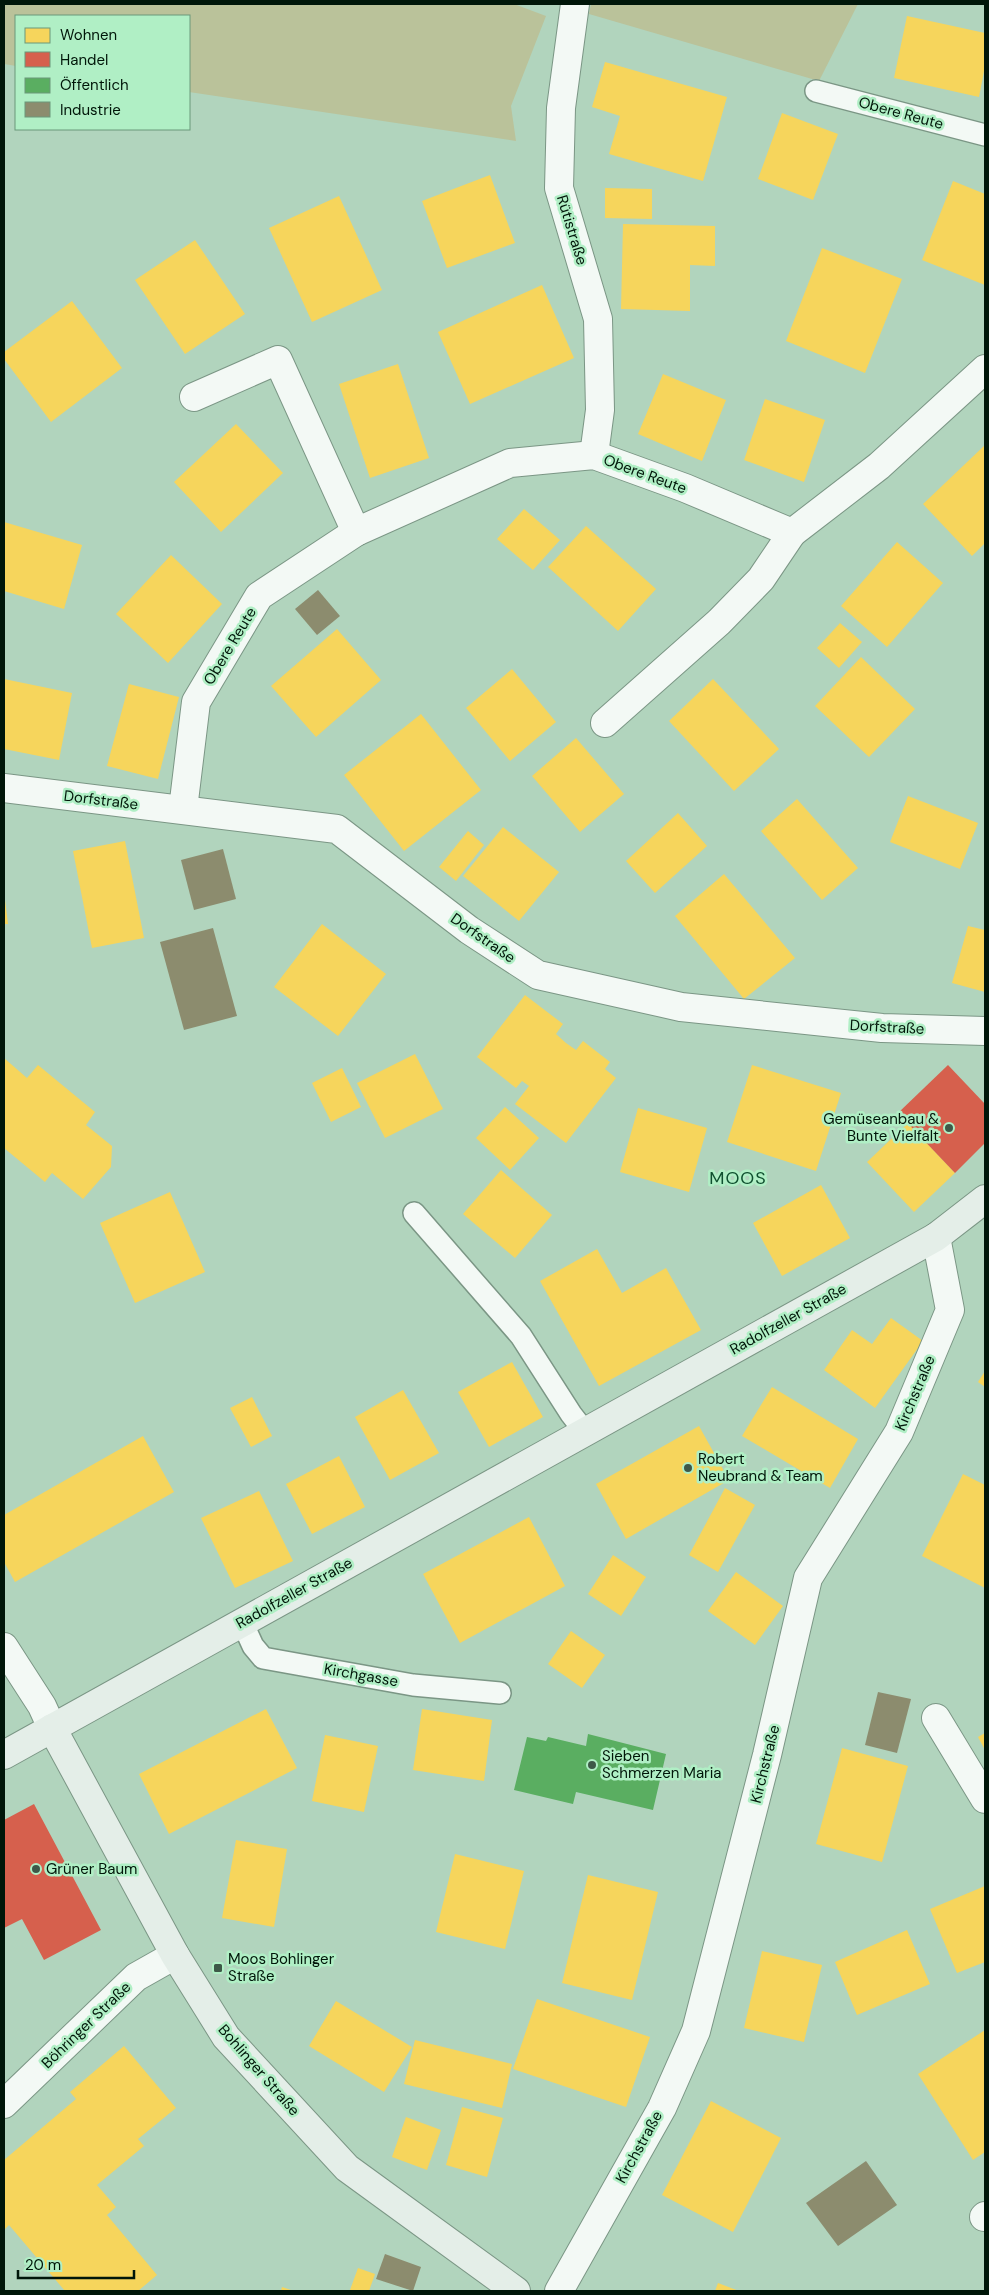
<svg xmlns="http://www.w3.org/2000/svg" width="989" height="2295" font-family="'DM Sans',sans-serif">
  <rect width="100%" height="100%" fill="#b1d4bd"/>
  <!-- green -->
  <g fill="#bac29a">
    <path d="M 4,4 L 514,4 L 546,16 L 511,106 L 516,141 L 189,92 L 189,16 L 16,16 L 16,66 L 4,64 Z"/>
    <path d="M 591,4 L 858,4 L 819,81 L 589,14 Z"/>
  </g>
  <!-- homes -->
  <g fill="#f6d55c">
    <path d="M 907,16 L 985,33 L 985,66 L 979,97 L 894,78 Z"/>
    <path d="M 605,62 L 727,97 L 703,181 L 609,154 L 620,116 L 592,107 Z"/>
    <path d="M 782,113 L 838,134 L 813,200 L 758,179 Z"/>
    <path d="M 490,175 L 515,243 L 447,268 L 422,201 Z"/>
    <path d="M 953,181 L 985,194 L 985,285 L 922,260 Z"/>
    <path d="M 605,188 L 652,189 L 652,219 L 605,218 Z"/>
    <path d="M 339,196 L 382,290 L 312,322 L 269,228 Z"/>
    <path d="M 623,224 L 715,226 L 715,266 L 690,265 L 690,311 L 621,309 Z"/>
    <path d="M 195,240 L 245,314 L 185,354 L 135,280 Z"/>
    <path d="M 822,248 L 902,279 L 865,373 L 786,341 Z"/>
    <path d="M 542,285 L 574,358 L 470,404 L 438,332 Z"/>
    <path d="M 72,301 L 122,368 L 51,422 L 4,359 L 4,352 Z"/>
    <path d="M 398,364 L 429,458 L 370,478 L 339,384 Z"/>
    <path d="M 663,374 L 726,400 L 702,461 L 638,434 Z"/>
    <path d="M 765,399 L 825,420 L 804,482 L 744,460 Z"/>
    <path d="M 236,424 L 283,473 L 221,532 L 174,482 Z"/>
    <path d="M 985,445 L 985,543 L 972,556 L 923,504 Z"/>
    <path d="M 524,509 L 560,540 L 533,570 L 497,539 Z"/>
    <path d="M 4,522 L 82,545 L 64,609 L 4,591 Z"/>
    <path d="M 586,526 L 656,589 L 618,631 L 548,567 Z"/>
    <path d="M 897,542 L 943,583 L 887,647 L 841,606 Z"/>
    <path d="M 171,555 L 222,604 L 168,663 L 116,614 Z"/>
    <path d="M 840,623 L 862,642 L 839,668 L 817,648 Z"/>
    <path d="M 337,629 L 381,680 L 316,737 L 271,686 Z"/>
    <path d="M 861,657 L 915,709 L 869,757 L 815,706 Z"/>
    <path d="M 512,669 L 556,722 L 510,761 L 466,708 Z"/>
    <path d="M 4,679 L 72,693 L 59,760 L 4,749 Z"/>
    <path d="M 713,679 L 779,749 L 734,791 L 669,721 Z"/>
    <path d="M 129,684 L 179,697 L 158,779 L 107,766 Z"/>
    <path d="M 421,714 L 481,790 L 404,851 L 344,775 Z"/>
    <path d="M 576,738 L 624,794 L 580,832 L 532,776 Z"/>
    <path d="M 908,796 L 978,823 L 960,869 L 890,842 Z"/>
    <path d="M 797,799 L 858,868 L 822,900 L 761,831 Z"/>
    <path d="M 678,813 L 707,846 L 655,893 L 626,861 Z"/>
    <path d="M 503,827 L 559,872 L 519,921 L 463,876 Z"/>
    <path d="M 468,831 L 484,845 L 456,881 L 439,867 Z"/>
    <path d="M 125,841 L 144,938 L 92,948 L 73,851 Z"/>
    <path d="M 724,874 L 795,958 L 744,999 L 675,916 Z"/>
    <path d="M 4,892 L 8,924 L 4,924 Z"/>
    <path d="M 322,924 L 386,974 L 338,1036 L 274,987 Z"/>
    <path d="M 968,926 L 985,930 L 985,992 L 952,983 Z"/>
    <path d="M 525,995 L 563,1024 L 556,1034 L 566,1043 L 576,1050 L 583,1041 L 610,1062 L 605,1069 L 616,1078 L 566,1143 L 515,1104 L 529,1086 L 522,1081 L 516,1088 L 477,1057 Z"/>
    <path d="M 415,1054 L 443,1109 L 385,1138 L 357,1083 Z"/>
    <path d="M 4,1058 L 27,1078 L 38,1065 L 95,1112 L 86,1125 L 112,1146 L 111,1167 L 83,1199 L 52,1173 L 45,1182 L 4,1148 Z"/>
    <path d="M 752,1065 L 841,1093 L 816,1171 L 727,1142 Z"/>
    <path d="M 342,1068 L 361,1107 L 331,1122 L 312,1083 Z"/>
    <path d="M 505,1107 L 539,1138 L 510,1170 L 476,1138 Z"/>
    <path d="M 638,1108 L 707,1128 L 689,1192 L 620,1172 Z"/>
    <path d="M 908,1123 L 955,1173 L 914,1212 L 867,1162 Z"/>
    <path d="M 501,1170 L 552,1215 L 515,1258 L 463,1214 Z"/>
    <path d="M 821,1185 L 850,1238 L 782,1276 L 753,1223 Z"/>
    <path d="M 170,1192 L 205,1272 L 135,1303 L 100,1223 Z"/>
    <path d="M 597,1249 L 622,1293 L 666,1268 L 701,1330 L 599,1386 L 540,1281 Z"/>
    <path d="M 891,1318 L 923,1341 L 875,1408 L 824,1370 L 852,1330 L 872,1344 Z"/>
    <path d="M 512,1362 L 543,1417 L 489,1447 L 458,1392 Z"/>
    <path d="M 985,1371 L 985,1387 L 978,1382 Z"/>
    <path d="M 772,1387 L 858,1439 L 830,1488 L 742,1436 Z"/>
    <path d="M 403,1390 L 439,1453 L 390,1480 L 355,1417 Z"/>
    <path d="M 252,1397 L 272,1436 L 251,1447 L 230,1408 Z"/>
    <path d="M 699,1426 L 729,1480 L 626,1539 L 596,1484 Z"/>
    <path d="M 143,1436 L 174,1492 L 15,1582 L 4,1562 L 4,1515 Z"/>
    <path d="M 339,1456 L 365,1507 L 312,1534 L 286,1484 Z"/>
    <path d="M 963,1474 L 985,1485 L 985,1588 L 922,1556 Z"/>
    <path d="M 725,1488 L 755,1505 L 718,1572 L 689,1555 Z"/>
    <path d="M 259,1491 L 293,1561 L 235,1588 L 201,1518 Z"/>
    <path d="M 529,1517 L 565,1586 L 460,1643 L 423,1574 Z"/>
    <path d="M 613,1555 L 646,1577 L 621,1616 L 588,1594 Z"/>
    <path d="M 736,1572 L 783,1606 L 755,1645 L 708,1611 Z"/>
    <path d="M 571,1631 L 605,1655 L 582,1688 L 548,1664 Z"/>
    <path d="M 266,1709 L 297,1768 L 169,1834 L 139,1774 Z"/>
    <path d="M 422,1709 L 492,1720 L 484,1781 L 413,1770 Z"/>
    <path d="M 985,1733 L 985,1750 L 978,1737 Z"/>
    <path d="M 325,1735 L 378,1746 L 364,1812 L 312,1801 Z"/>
    <path d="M 842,1748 L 908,1766 L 882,1862 L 816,1844 Z"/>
    <path d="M 236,1840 L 287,1849 L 274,1927 L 222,1918 Z"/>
    <path d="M 455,1854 L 524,1871 L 505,1949 L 436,1932 Z"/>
    <path d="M 588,1875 L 658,1892 L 632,2000 L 562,1983 Z"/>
    <path d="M 985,1886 L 985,1962 L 957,1973 L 930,1909 Z"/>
    <path d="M 907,1930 L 930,1984 L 857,2015 L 835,1962 Z"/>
    <path d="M 762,1951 L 822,1965 L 804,2042 L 744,2028 Z"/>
    <path d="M 537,1999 L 650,2037 L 626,2107 L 513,2069 Z"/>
    <path d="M 336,2001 L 412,2047 L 384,2092 L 309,2046 Z"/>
    <path d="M 985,2030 L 985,2152 L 973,2160 L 918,2074 Z"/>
    <path d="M 415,2040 L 512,2064 L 502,2108 L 404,2084 Z"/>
    <path d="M 124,2046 L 176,2108 L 138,2139 L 144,2146 L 97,2185 L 116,2207 L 107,2215 L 157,2275 L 138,2291 L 65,2291 L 9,2225 L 4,2230 L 4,2160 L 76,2099 L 70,2092 Z"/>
    <path d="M 711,2101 L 781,2138 L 733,2232 L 662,2195 Z"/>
    <path d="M 462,2107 L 503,2118 L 487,2177 L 446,2165 Z"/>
    <path d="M 406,2117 L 441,2130 L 427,2170 L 392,2157 Z"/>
    <path d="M 358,2268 L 375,2274 L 369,2291 L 350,2290 Z"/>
    <path d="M 718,2283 L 739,2291 L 715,2291 Z"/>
    <path d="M 282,2287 L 294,2291 L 281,2291 Z"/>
  </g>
  <!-- shops -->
  <g fill="#d6604d">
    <path d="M 948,1065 L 985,1104 L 985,1143 L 955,1173 L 898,1113 Z"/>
    <path d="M 34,1804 L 101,1930 L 44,1960 L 22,1919 L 4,1928 L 4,1820 Z"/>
  </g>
  <!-- public -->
  <path fill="#5aae61" d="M 588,1734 L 666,1754 L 653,1810 L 576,1792 L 573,1804 L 514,1790 L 527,1737 L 546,1741 L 548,1737 L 586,1746 Z"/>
  <!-- industry -->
  <g fill="#8c8c6e">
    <path d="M 318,590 L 340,616 L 317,635 L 295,609 Z"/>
    <path d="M 223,849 L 236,899 L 194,910 L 181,860 Z"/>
    <path d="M 213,928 L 237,1016 L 184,1030 L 160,942 Z"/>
    <path d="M 878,1692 L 911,1699 L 897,1753 L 865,1745 Z"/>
    <path d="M 866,2161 L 897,2205 L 838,2246 L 806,2203 Z"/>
    <path d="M 385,2254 L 421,2267 L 413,2291 L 376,2279 Z"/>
  </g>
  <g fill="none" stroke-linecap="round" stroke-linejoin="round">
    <defs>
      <g id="service">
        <path d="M 816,91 L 985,135"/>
        <path d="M 414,1213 L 521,1336 L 571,1414 L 585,1432"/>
        <path d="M 242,1622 L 253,1646 L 263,1658 L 413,1685 L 500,1693"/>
      </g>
      <g id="minor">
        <path d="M 575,4 L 561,108 L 559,188 L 598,319 L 600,410 L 594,455"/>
        <path d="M 194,397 L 278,360 L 356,532"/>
        <path d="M 605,723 L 719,622 L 761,579 L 792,533"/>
        <path d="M 4,788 L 337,829 L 469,930 L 538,975 L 681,1007 L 882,1028 L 985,1031"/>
        <path d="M 183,809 L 196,702 L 259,596 L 356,532 L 510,463 L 594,455 L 685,488 L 792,533 L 879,466 L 985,369"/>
        <path d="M 4,1647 L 42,1706 L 52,1728"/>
        <path d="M 936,1718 L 985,1799"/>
        <path d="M 4,2104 L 136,1977 L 175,1955"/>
        <path d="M 984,2217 L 985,2216"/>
        <path d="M 559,2291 L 662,2108 L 696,2031 L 767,1755 L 808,1578 L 899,1432 L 950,1310 L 936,1237"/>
      </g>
      <g id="secondary">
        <path d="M 52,1728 L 175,1955 L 226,2037 L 347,2168 L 516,2291"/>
        <path d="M 4,1755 L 936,1237 L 985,1199"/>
      </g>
    </defs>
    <!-- service casing -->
    <use href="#service" stroke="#7b9685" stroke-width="24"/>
    <!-- minor casing -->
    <use href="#minor" stroke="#7b9685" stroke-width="30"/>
    <!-- secondary casing -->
    <use href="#secondary" stroke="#7b9685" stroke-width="30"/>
    <!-- service -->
    <use href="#service" stroke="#f3f9f5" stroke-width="21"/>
    <!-- minor -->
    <use href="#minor" stroke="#f3f9f5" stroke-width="28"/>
    <!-- secondary -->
    <use href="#secondary" stroke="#e4eee8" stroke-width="28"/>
  </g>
  <!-- markers -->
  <g fill="#3e5848" stroke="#b0efc5" stroke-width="2">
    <circle cx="949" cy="1128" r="5"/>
    <circle cx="688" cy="1468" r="5"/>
    <circle cx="592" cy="1765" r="5"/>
    <circle cx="36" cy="1869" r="5"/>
    <rect x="213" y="1963" width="10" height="10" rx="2.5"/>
  </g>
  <g text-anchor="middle" stroke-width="5" stroke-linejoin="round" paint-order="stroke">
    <!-- street labels -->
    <g font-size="15" fill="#001609" stroke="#b0efc5">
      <text transform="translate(901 113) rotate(15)" y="5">Obere Reute</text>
      <text transform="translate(572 230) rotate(73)" y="5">Rütistraße</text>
      <text transform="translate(645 474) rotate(20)" y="5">Obere Reute</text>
      <text transform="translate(230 646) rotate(-59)" y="5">Obere Reute</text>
      <text transform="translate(101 800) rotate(7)" y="5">Dorfstraße</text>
      <text transform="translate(483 938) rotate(35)" y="5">Dorfstraße</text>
      <text transform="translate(887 1027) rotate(3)" y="5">Dorfstraße</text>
      <text transform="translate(788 1319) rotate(-29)" y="5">Radolfzeller Straße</text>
      <text transform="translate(915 1393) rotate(-67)" y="5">Kirchstraße</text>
      <text transform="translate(294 1593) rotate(-29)" y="5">Radolfzeller Straße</text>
      <text transform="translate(361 1675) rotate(10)" y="5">Kirchgasse</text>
      <text transform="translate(765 1764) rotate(-76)" y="5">Kirchstraße</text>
      <text transform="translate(86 2025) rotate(-44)" y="5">Böhringer Straße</text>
      <text transform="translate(259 2070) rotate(49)" y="5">Bohlinger Straße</text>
      <text transform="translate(639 2147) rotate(-61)" y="5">Kirchstraße</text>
    </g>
    <!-- poi labels -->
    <g font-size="15" fill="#001609" stroke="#b0efc5" text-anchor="start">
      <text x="939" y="1124" text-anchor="end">Gemüseanbau &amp;<tspan x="939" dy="17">Bunte Vielfalt</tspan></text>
      <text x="698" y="1464">Robert<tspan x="698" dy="17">Neubrand &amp; Team</tspan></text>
      <text x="602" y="1761">Sieben<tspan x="602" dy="17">Schmerzen Maria</tspan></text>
      <text x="46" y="1874">Grüner Baum</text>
      <text x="228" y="1964">Moos Bohlinger<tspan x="228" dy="17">Straße</tspan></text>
    </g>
    <!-- quarter labels -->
    <g font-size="18" letter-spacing="1" fill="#0f502f" stroke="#b0efc5">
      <text x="738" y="1184">MOOS</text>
    </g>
  </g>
  <!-- border -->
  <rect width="989" height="2295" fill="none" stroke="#001609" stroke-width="10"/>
  <!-- legend -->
  <rect x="15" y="15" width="175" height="115" fill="#b0efc5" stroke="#6a987a"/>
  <rect x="25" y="28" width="25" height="15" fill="#f6d55c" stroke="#6a987a"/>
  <text x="60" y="40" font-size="15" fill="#001609">Wohnen</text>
  <rect x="25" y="52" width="25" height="15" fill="#d6604d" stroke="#6a987a"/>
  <text x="60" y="65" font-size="15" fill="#001609">Handel</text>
  <rect x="25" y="78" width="25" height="15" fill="#5aae61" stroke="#6a987a"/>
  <text x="60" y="90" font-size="15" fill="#001609">Öffentlich</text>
  <rect x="25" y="102" width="25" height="15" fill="#8c8c6e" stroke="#6a987a"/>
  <text x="60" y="115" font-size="15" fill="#001609">Industrie</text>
  <!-- scale -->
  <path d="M18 2270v8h116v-8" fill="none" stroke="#001609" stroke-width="2.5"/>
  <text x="25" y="2270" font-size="15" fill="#001609" stroke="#b0efc5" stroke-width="4" paint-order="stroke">20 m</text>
</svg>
